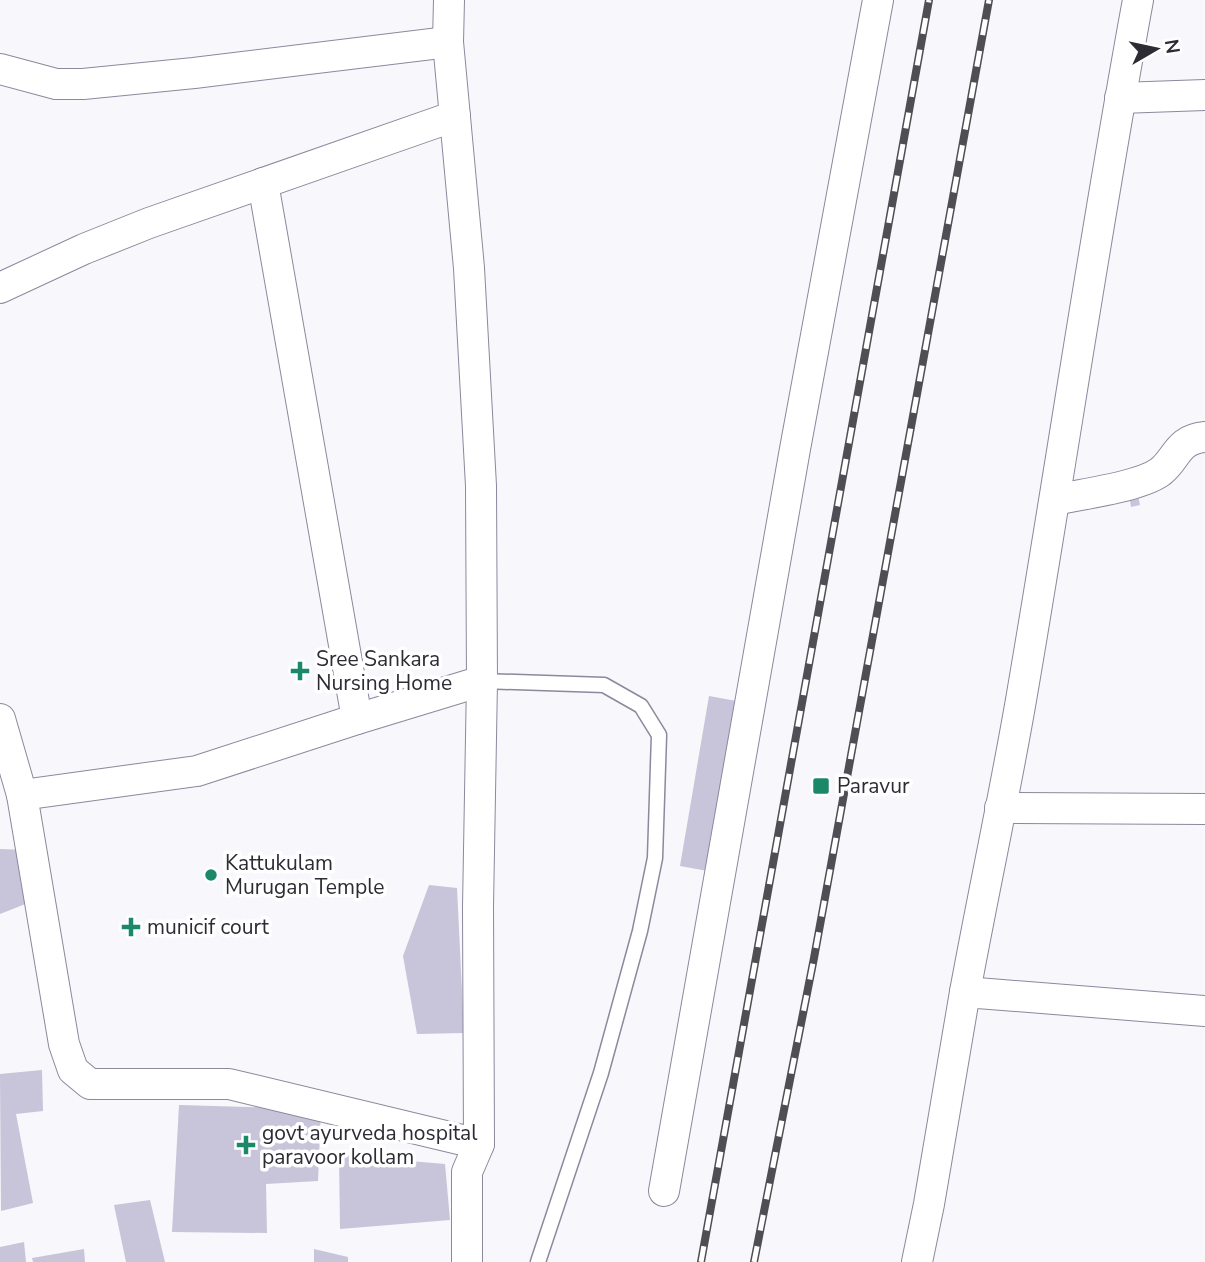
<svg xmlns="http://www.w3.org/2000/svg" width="1205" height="1262" font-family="'Nunito Sans',sans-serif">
  <rect width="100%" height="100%" fill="#f8f7fb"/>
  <!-- building -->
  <g fill="#c8c4da">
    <path d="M 1128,488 L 1137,490 L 1140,505 L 1131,507 Z"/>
    <path d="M 709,696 L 742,702 L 713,872 L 680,866 Z"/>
    <path d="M 0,849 L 27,850 L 33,901 L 0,914 Z"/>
    <path d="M 429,885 L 457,888 L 464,1033 L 417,1034 L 403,956 Z"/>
    <path d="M 42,1070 L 43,1111 L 16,1114 L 33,1203 L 1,1211 L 0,1074 Z"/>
    <path d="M 179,1105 L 321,1109 L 318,1181 L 266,1184 L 267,1233 L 172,1232 Z"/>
    <path d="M 339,1155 L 445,1164 L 450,1220 L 340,1229 Z"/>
    <path d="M 150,1200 L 165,1262 L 126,1262 L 114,1205 Z"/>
    <path d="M 24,1242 L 26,1262 L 0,1262 L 0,1247 Z"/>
    <path d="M 84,1249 L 85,1262 L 33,1262 L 32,1258 Z"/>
    <path d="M 314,1249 L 348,1257 L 348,1262 L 314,1262 Z"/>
  </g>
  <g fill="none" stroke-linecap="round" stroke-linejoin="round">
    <defs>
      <path id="service" d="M 482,681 L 604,685 L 641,706 L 659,735 L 655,858 L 640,931 L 601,1073 L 538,1262"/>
      <g id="minor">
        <path d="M 449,0 L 448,42 L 469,268 L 481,486 L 482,681 L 478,907 L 479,1144 L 467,1172 L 467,1262"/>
        <path d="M 0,69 L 56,84 L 83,84 L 194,73 L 448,42"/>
        <path d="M 1120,98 L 1205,95"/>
        <path d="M 263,183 L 357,719"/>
        <path d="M 0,288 L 84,249 L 149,223 L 455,116"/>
        <path d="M 1055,500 C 1081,494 1139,487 1160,472 C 1178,458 1176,440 1205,437"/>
        <path d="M 0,719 L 22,795 L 197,771 L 357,719 L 482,681"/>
        <path d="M 22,795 L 64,1044 L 73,1070 L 90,1084 L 229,1084 L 479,1144"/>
        <path d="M 1000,808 L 1205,809"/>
        <path d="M 965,992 C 983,894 1004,798 1021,700 C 1061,467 1095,233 1138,0"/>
        <path d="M 664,1191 L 795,449 L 878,0"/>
        <path d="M 917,1262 L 929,1204 L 965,992 L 1205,1011"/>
      </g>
    </defs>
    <!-- service casing -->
    <use href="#service" stroke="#8c889d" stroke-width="17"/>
    <!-- minor casing -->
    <use href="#minor" stroke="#8c889d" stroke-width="32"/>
    <!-- service -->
    <use href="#service" stroke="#fff" stroke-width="14"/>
    <!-- minor -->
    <use href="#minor" stroke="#fff" stroke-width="30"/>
    <defs>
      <g id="rail">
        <path d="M 701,1262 L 929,0"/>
        <path d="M 754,1262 L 814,958 L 989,0"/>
      </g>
    </defs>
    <!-- rail casing -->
    <use href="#rail" stroke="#504e55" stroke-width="8"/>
    <!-- rail -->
    <use href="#rail" stroke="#fff" stroke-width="5" stroke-dasharray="16" stroke-linecap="butt"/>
  </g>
  <!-- markers -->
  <g fill="#1b8968" stroke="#fff" stroke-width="2.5">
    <path d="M296.5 660.5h7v7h7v7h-7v7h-7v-7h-7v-7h7z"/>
    <rect x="812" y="777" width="18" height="18" rx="3.5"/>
    <circle cx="211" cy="875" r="7"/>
    <path d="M127.5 916.5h7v7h7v7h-7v7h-7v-7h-7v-7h7z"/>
    <path d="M242.5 1134.5h7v7h7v7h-7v7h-7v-7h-7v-7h7z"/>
  </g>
  <g text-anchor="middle" stroke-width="7" stroke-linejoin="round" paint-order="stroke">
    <!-- poi labels -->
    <g font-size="21" fill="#2d2b33" stroke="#fff" text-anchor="start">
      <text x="316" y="666">Sree Sankara<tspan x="316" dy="24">Nursing Home</tspan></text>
      <text x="837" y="793">Paravur</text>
      <text x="225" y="870">Kattukulam<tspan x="225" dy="24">Murugan Temple</tspan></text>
      <text x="147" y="934">municif court</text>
      <text x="262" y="1140">govt ayurveda hospital<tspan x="262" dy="24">paravoor kollam</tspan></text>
    </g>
  </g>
  <!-- north arrow -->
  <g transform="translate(1156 49) rotate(81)" stroke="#ffffff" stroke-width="5" paint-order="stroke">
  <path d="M0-5L12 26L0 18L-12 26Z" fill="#2d2b33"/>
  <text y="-10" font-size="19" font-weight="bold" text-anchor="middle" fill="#2d2b33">N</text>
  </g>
</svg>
